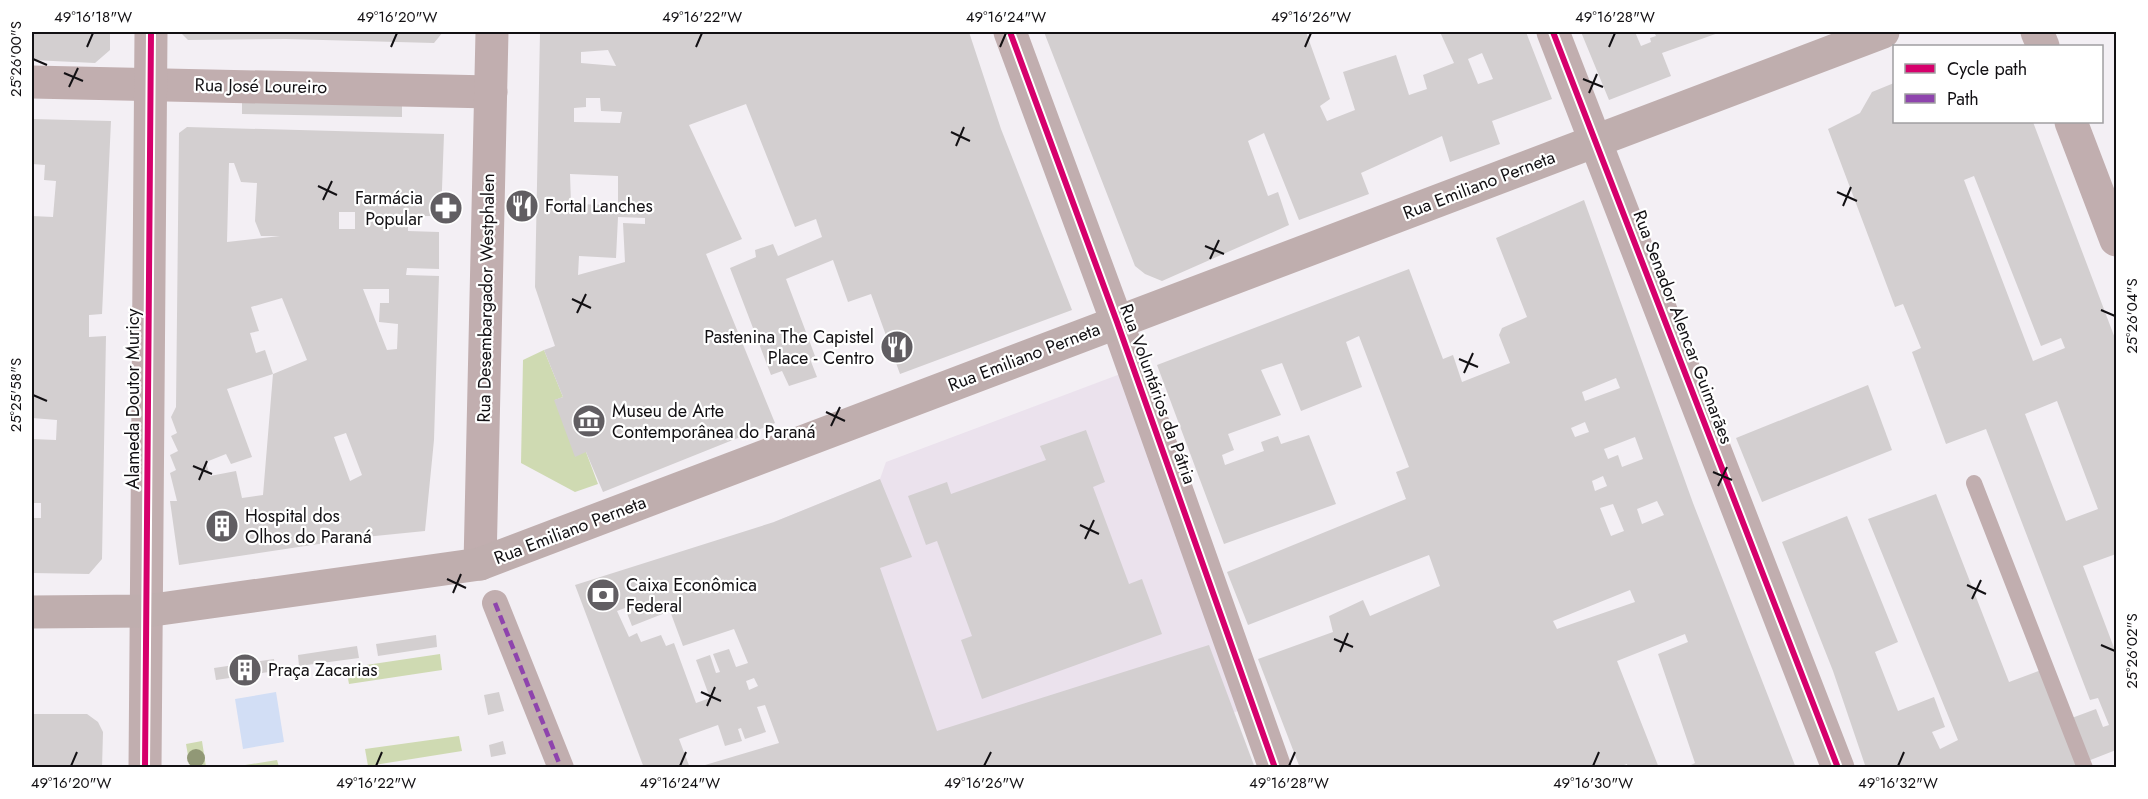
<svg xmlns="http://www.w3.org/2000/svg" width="2148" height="799" font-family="Jost,sans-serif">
  <rect width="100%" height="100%" fill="#f3eff4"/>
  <!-- built -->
  <path fill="#ebe2ed" d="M 1123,373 L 1246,708 L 1170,736 L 861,767 L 774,522 L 880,479 L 886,462 Z"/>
  <!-- green -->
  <g fill="#cfdab2">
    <path d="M 544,350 L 563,397 L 555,400 L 586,452 L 598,484 L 575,492 L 521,463 L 523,360 Z"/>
    <path d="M 440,654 L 442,670 L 349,684 L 346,668 Z"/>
    <path d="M 459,736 L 462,751 L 368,766 L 365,749 Z"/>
    <path d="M 202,741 L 206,767 L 190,767 L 186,744 Z"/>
    <path d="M 277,760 L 279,767 L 233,767 Z"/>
  </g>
  <!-- water -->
  <path fill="#d2def5" d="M 276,692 L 284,742 L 243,749 L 235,699 Z"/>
  <!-- building -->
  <g fill="#d3cfd0" fill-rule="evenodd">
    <path d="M 32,32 L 110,32 L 110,50 L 95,63 L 32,60 Z"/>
    <path d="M 180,32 L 443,32 L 434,43 L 286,39 L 188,40 Z"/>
    <path d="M 540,32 L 969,32 L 1001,129 L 1072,310 L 900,374 L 871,294 L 848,302 L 833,260 L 786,279 L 815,356 L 810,359 L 817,377 L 789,386 L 782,371 L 771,375 L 730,268 L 756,257 L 755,250 L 773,244 L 778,256 L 822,237 L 816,219 L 795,227 L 746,104 L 689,125 L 742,239 L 706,254 L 775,423 L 603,492 L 586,452 L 575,457 L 554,400 L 563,397 L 544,350 L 555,346 L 535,287 ZM 608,50 L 616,66 L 581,63 L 581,52 ZM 586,98 L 600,98 L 601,111 L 622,112 L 620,123 L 574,122 L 574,108 L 586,107 ZM 570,174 L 618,176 L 618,205 L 571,204 ZM 618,217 L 645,218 L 645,224 L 623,223 L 625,262 L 578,275 L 579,256 L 616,258 Z"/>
    <path d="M 1044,32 L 1306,32 L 1330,99 L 1320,106 L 1327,121 L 1355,110 L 1343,72 L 1396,55 L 1409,95 L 1427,89 L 1423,75 L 1454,63 L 1440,32 L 1526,32 L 1552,99 L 1492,121 L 1500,144 L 1450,162 L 1442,136 L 1361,173 L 1369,194 L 1299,220 L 1264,133 L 1248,141 L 1268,196 L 1278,192 L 1289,225 L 1162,281 L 1145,274 L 1135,266 ZM 1482,53 L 1493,79 L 1478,84 L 1468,59 Z"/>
    <path d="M 1581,32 L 1635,32 L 1641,46 L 1651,42 L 1650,38 L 1656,36 L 1654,32 L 1721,32 L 1662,53 L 1671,76 L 1609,100 Z"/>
    <path d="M 1894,83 L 1894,122 L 2033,122 L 2116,341 L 2116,554 L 2083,566 L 2116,653 L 2116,750 L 2070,768 L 1866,768 L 1833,671 L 1782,542 L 1847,516 L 1898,642 L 1875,652 L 1898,711 L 1934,697 L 1945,727 L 1932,732 L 1940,749 L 1958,740 L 1868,519 L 1936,494 L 2009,682 L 2049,667 L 2061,722 L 2096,709 L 2103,727 L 2109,725 L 2098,698 L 2090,700 L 1986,429 L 1946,444 L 1912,352 L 1921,348 L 1903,304 L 1895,307 L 1828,129 L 1860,113 L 1872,92 ZM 1974,176 L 2041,346 L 2061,338 L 2065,348 L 2033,361 L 1964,180 ZM 2057,401 L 2098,509 L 2066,521 L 2025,414 Z"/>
    <path d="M 242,102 L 402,106 L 402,117 L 242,114 Z"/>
    <path d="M 32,119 L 111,121 L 102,314 L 89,315 L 89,337 L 106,336 L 102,559 L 89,574 L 32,573 L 32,518 L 41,518 L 41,503 L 32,503 L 32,439 L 56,440 L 57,420 L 32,418 L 32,216 L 53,217 L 56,181 L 44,180 L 45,165 L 32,164 Z"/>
    <path d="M 187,127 L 444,134 L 441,216 L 408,216 L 408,231 L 439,232 L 439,269 L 407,268 L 406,275 L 439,276 L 434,440 L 425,531 L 365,537 L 179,565 L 170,501 L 177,501 L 170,473 L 176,470 L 170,455 L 178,451 L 171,436 L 177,433 L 171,417 L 176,407 L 179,133 ZM 229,163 L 234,163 L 241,182 L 257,183 L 255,221 L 261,236 L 280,236 L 227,242 ZM 339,212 L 355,212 L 355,229 L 339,229 ZM 363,289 L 389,289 L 389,303 L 380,303 L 379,322 L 398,324 L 397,349 L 387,350 ZM 282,298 L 307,360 L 273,374 L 263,495 L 242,498 L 236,471 L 210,476 L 206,462 L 226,454 L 231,464 L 252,457 L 227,389 L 273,374 L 265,350 L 256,353 L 250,333 L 259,331 L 251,307 ZM 346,433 L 362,475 L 350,481 L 334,437 Z"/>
    <path d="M 1584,200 L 1693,503 L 1796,768 L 1685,768 L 1695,763 L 1658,654 L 1688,642 L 1685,634 L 1617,661 L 1659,768 L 1628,768 L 1627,764 L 1615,768 L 1300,768 L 1258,659 L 1333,632 L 1329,616 L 1363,600 L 1370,616 L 1440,586 L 1429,555 L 1248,625 L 1227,572 L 1406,499 L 1396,472 L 1409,467 L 1359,336 L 1346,342 L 1362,387 L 1301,411 L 1282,363 L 1261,370 L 1281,415 L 1228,434 L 1234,450 L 1222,455 L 1225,465 L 1264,451 L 1261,442 L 1278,436 L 1281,444 L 1309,435 L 1336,504 L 1224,544 L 1157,365 L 1409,269 L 1443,359 L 1453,355 L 1462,382 L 1510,363 L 1499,335 L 1502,328 L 1527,317 L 1496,238 ZM 1616,378 L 1620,388 L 1585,401 L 1582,392 ZM 1585,422 L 1589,432 L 1575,437 L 1571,428 ZM 1635,437 L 1643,459 L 1622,467 L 1618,455 L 1608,459 L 1604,449 ZM 1603,476 L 1607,486 L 1595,491 L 1592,481 ZM 1657,501 L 1664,515 L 1642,524 L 1637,509 ZM 1613,504 L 1624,531 L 1611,536 L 1600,508 ZM 1630,590 L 1635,602 L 1557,629 L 1553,621 Z"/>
    <path d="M 1868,385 L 1892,450 L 1762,502 L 1736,438 Z"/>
    <path d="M 1086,430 L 1105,482 L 1093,487 L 1129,584 L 1142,579 L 1162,634 L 982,699 L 961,640 L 972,636 L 937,541 L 926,545 L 908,496 L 947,482 L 951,494 L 1046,460 L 1040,446 Z"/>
    <path d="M 880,479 L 912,557 L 880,568 L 937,731 L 1209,645 L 1255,768 L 695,768 L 779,743 L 765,705 L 757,707 L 766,732 L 745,739 L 741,728 L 738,729 L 742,741 L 725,746 L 718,725 L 679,739 L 690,768 L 644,768 L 575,585 L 774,522 ZM 625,608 L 632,626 L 670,611 L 683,646 L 734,629 L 748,663 L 736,667 L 729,649 L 713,654 L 720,672 L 716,673 L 710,655 L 696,660 L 710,698 L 696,703 L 674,643 L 666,646 L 661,635 L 641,642 L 637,633 L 629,637 L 617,611 ZM 754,678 L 758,686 L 749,690 L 746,681 Z"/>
    <path d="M 436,635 L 437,647 L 378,656 L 376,644 Z"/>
    <path d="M 357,646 L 359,658 L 299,666 L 298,655 Z"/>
    <path d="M 274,659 L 275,671 L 216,680 L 214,668 Z"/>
    <path d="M 499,692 L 504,711 L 488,715 L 484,695 Z"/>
    <path d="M 32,714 L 87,714 L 98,722 L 103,732 L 102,768 L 32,768 Z"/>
    <path d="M 503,741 L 506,754 L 491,757 L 489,745 Z"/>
  </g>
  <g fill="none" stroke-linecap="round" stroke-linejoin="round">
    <!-- service -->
    <path stroke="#c1aeaf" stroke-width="16" d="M 1974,483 L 2085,768"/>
    <!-- pedestrian -->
    <path stroke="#c1aeaf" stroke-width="26" d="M 495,603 L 561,768"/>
    <!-- minor -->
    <g stroke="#c1aeaf" stroke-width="33">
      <path d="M 1010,32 L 1117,322 L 1275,768"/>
      <path d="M 1553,32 L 1838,768"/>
      <path d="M 32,82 L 491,92"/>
    </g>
    <!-- tertiary -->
    <g stroke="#c1aeaf" stroke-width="33">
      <path d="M 2037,32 L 2043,46"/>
      <path d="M 2071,122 L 2116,240"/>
      <path d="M 480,564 L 492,32"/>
      <path d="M 145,768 L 151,32"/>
    </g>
    <!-- secondary -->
    <path stroke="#bfaeae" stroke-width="33" d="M 32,612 L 146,611 L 480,564 L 1883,32"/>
    <!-- quiet -->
    <path stroke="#8e44ad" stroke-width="4.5" stroke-dasharray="9 4.5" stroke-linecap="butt" d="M 495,603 L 561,768"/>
    <defs>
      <g id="cycleway">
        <path d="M 1010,32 L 1117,322 L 1275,768"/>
        <path d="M 1553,32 L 1838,768"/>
        <path d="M 145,768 L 151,32"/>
      </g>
    </defs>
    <!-- cycleway casing -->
    <use href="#cycleway" stroke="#fff" stroke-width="10"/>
    <!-- cycleway -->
    <use href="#cycleway" stroke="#d6006c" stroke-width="6"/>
  </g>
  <!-- trees -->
  <circle fill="#919876" cx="196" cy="758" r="9"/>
  <!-- ticks -->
  <path fill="none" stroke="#121013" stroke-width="2" d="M 87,47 L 93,33M 391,47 L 397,33M 696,47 L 702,33M 1000,47 L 1006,33M 1305,47 L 1311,33M 1609,47 L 1615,33M 33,59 L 47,65M 64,73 L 83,81M 1583,79 L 1603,87M 69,87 L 78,68M 1589,93 L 1597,74M 951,132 L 970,141M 956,146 L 964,127M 318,186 L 337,195M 1837,192 L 1857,201M 323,200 L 332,181M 1843,206 L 1851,187M 1205,246 L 1224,254M 1210,259 L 1219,240M 572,299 L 591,308M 2101,310 L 2115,316M 577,313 L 586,294M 1459,359 L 1478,367M 1464,373 L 1473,353M 33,395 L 47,401M 826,412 L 845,421M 831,426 L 840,407M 193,466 L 212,474M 1713,472 L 1732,480M 199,480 L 207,461M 1718,486 L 1727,467M 1080,525 L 1099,534M 1085,539 L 1094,520M 447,579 L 466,588M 1967,585 L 1986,594M 453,593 L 461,574M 1972,599 L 1981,580M 1334,639 L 1353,647M 2101,645 L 2115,651M 1340,652 L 1348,633M 701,692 L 721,701M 707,706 L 715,687M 71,766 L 77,752M 376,766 L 382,752M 680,766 L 686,752M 984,766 L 991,752M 1289,766 L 1295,752M 1593,766 L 1599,752M 1898,766 L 1904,752"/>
  <!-- icons -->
  <defs>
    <symbol id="restaurant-disc" viewBox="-11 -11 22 22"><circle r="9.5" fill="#615e62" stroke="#fff"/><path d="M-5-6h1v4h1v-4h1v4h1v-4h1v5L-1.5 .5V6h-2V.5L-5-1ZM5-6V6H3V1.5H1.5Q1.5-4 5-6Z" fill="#fff"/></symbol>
    <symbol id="pharmacy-disc" viewBox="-11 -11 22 22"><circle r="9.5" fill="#615e62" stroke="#fff"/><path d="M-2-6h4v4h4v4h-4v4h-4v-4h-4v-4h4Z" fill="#fff"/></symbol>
    <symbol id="museum-disc" viewBox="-11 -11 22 22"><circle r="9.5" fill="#615e62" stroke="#fff"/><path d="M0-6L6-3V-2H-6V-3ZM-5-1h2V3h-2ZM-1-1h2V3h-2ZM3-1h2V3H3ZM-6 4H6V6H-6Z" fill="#fff"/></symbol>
    <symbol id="building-disc" viewBox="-11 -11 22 22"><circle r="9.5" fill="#615e62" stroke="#fff"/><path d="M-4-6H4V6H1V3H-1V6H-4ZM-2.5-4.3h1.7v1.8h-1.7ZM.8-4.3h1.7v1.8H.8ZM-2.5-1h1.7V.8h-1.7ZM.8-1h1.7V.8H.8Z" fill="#fff"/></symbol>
    <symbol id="bank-disc" viewBox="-11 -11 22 22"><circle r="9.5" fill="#615e62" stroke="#fff"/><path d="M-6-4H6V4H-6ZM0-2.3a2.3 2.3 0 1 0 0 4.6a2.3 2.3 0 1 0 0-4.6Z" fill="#fff"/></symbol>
  </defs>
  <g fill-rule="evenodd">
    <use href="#restaurant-disc" x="503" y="187" width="38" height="38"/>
    <use href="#pharmacy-disc" x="427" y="189" width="38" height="38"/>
    <use href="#restaurant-disc" x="878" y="328" width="38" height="38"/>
    <use href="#museum-disc" x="570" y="402" width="38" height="38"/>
    <use href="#building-disc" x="203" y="507" width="38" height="38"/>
    <use href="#bank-disc" x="584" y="576" width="38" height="38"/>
    <use href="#building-disc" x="226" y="651" width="38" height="38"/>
  </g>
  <g text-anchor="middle" stroke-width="4.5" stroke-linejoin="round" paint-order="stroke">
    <!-- street labels -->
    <g font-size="18" fill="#121013" stroke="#fff">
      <text transform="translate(261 86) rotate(1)" y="6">Rua José Loureiro</text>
      <text transform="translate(1479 185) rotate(-21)" y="6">Rua Emiliano Perneta</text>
      <text transform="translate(486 298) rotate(-89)" y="6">Rua Desembargador Westphalen</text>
      <text transform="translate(1683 327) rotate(69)" y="6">Rua Senador Alencar Guimarães</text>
      <text transform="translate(1024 357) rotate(-21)" y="6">Rua Emiliano Perneta</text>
      <text transform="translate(1158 394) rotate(70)" y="6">Rua Voluntários da Pátria</text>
      <text transform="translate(133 399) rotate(-90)" y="6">Alameda Doutor Muricy</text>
      <text transform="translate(570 530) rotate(-21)" y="6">Rua Emiliano Perneta</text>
    </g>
    <!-- poi labels -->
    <g font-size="18" fill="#121013" stroke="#fff" text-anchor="start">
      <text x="423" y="204" text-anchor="end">Farmácia<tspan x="423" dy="21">Popular</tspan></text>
      <text x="545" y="212">Fortal Lanches</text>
      <text x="874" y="343" text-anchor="end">Pastenina The Capistel<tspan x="874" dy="21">Place - Centro</tspan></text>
      <text x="612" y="417">Museu de Arte<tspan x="612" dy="21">Contemporânea do Paraná</tspan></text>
      <text x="245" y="522">Hospital dos<tspan x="245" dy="21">Olhos do Paraná</tspan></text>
      <text x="626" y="591">Caixa Econômica<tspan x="626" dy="21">Federal</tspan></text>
      <text x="268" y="676">Praça Zacarias</text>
    </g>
  </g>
  <!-- border -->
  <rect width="2148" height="799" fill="none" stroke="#ffffff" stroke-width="66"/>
  <!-- legend -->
  <rect x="1893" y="45" width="210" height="78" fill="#ffffff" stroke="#a09fa1" stroke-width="1.5"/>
  <rect x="1905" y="64" width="30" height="9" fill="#d6006c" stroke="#a09fa1" stroke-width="1.5"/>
  <text x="1947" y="75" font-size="18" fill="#121013">Cycle path</text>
  <rect x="1905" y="94" width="30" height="9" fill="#8e44ad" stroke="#a09fa1" stroke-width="1.5"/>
  <text x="1947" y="105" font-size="18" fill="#121013">Path</text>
  <rect x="33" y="33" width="2082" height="733" fill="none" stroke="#121013" stroke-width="2"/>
  <g font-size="15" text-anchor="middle" fill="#121013">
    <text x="93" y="22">49°16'18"W</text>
    <text x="397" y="22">49°16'20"W</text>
    <text x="702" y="22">49°16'22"W</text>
    <text x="1006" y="22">49°16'24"W</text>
    <text x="1311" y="22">49°16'26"W</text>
    <text x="1615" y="22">49°16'28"W</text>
    <text transform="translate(16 59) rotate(-90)" y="5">25°26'00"S</text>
    <text transform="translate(2132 316) rotate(-90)" y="5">25°26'04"S</text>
    <text transform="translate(16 395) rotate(-90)" y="5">25°25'58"S</text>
    <text transform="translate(2132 651) rotate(-90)" y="5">25°26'02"S</text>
    <text x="71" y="788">49°16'20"W</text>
    <text x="376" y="788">49°16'22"W</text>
    <text x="680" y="788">49°16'24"W</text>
    <text x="984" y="788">49°16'26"W</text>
    <text x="1289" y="788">49°16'28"W</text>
    <text x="1593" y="788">49°16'30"W</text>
    <text x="1898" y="788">49°16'32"W</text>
  </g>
</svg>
